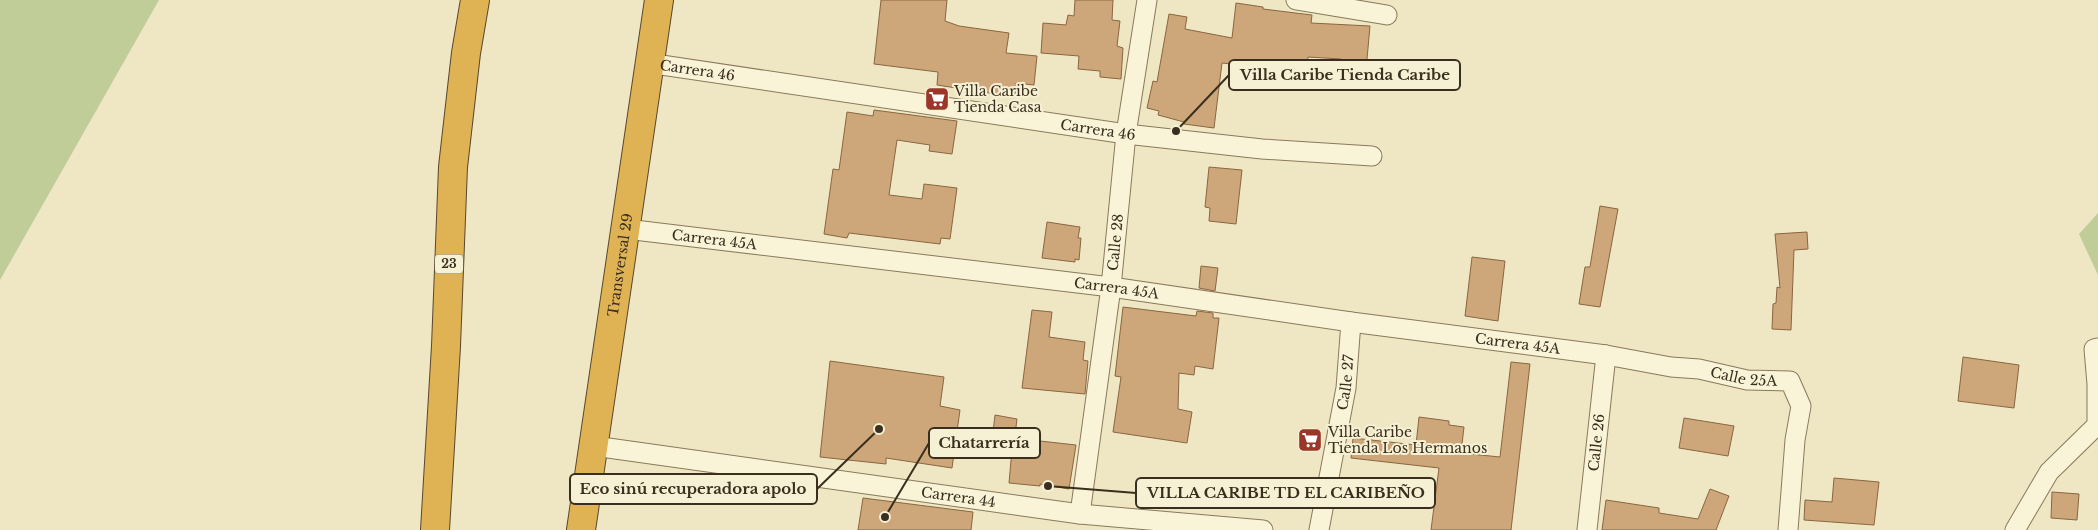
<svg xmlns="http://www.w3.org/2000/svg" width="2098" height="530" font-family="'Libre Baskerville',serif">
  <rect width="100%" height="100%" fill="#efe7c4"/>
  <!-- green -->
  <g fill="#c0cd98">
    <path d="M 0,0 L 159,0 L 0,280 Z"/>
    <path d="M 2098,213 L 2098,275 L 2079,234 Z"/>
  </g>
  <!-- building -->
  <g fill="#cda779" stroke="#896640">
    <path d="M 881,0 L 947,0 L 945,21 L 959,26 L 1009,33 L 1006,53 L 1037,56 L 1034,85 L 1016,83 L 1015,97 L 937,85 L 938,72 L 874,64 Z"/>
    <path d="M 1075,0 L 1113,0 L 1112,20 L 1120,21 L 1117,46 L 1123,48 L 1121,79 L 1100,77 L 1100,71 L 1078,69 L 1079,56 L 1041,53 L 1043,23 L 1066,25 L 1068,15 L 1074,16 Z"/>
    <path d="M 1236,3 L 1263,7 L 1263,9 L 1312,15 L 1311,23 L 1370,26 L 1366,70 L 1340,68 L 1341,59 L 1308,57 L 1306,72 L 1222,63 L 1214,128 L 1184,124 L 1184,122 L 1158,115 L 1159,111 L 1147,108 L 1153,81 L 1157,82 L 1169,14 L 1187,17 L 1185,29 L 1232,38 Z"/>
    <path d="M 874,110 L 957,121 L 952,154 L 929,151 L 930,145 L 897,140 L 889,195 L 922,199 L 924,184 L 957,188 L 950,239 L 941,238 L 940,244 L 849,233 L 847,238 L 824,234 L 833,169 L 839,170 L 847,112 L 873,116 Z"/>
    <path d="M 1209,167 L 1242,170 L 1236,224 L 1209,221 L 1210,208 L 1205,207 Z"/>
    <path d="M 1600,206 L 1618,209 L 1600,307 L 1579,304 L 1585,267 L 1590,267 Z"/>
    <path d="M 1047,222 L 1080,227 L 1078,238 L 1081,238 L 1079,260 L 1075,259 L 1075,262 L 1042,258 Z"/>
    <path d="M 1807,232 L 1808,249 L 1794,250 L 1791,330 L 1772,329 L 1773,304 L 1776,303 L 1777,287 L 1780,288 L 1775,234 Z"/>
    <path d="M 1472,257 L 1505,261 L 1498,321 L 1465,316 Z"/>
    <path d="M 1201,266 L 1218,268 L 1215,291 L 1199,288 Z"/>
    <path d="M 1123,307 L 1196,316 L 1197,311 L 1213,313 L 1213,318 L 1219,318 L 1213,369 L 1195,366 L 1194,375 L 1179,373 L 1178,409 L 1192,412 L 1187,443 L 1113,432 L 1121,377 L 1115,376 Z"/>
    <path d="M 1032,310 L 1052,312 L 1049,337 L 1085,342 L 1083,360 L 1088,361 L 1085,394 L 1022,388 Z"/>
    <path d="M 1963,357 L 2019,365 L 2014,408 L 1958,401 Z"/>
    <path d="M 830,361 L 944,377 L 940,406 L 960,410 L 952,468 L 886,458 L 886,464 L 820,457 Z"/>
    <path d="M 1511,362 L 1530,364 L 1511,530 L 1431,530 L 1439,468 L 1351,458 L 1353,438 L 1416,445 L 1419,417 L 1449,421 L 1449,425 L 1464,427 L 1461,453 L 1500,457 Z"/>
    <path d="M 995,415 L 1017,419 L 1015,435 L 993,432 Z"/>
    <path d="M 1684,418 L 1734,426 L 1728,456 L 1679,448 Z"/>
    <path d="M 1013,438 L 1076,445 L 1069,489 L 1040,484 L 1040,486 L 1009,483 Z"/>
    <path d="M 1834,478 L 1879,482 L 1874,525 L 1804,520 L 1805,500 L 1832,502 Z"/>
    <path d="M 1710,489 L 1729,496 L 1716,530 L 1602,530 L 1606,500 L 1659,508 L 1659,513 L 1698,519 Z"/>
    <path d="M 2052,492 L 2079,494 L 2077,520 L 2051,518 Z"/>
    <path d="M 863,498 L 973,512 L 971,530 L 858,530 Z"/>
  </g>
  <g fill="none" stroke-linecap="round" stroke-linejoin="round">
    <defs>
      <g id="street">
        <path d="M 1296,0 L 1387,15"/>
        <path id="s1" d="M 648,63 L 1126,134 L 1262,149 L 1372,156"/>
        <path id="s2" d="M 626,229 L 1111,287 L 1351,322 L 1606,355 L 1671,367 L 1699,369 L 1747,380 L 1790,381 L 1801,406 L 1795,440 L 1788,530"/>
        <path id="s3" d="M 594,446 L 1080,514 L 1263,530"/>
        <path id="s4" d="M 1080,514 L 1111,287 L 1126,134 L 1147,0"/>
        <path id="s5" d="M 1319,530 L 1346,388 L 1351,322"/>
        <path id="s6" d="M 1587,530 L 1606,355"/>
        <path d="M 2015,530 L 2049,472 L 2097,425 L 2097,384 L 2094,349 L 2098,348"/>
      </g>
      <g id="highway">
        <path d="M 435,530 L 446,346 L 453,167 L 466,53 L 475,0"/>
        <path id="s7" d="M 581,530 L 659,0"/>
      </g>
    </defs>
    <!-- street casing -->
    <use href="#street" stroke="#8a795a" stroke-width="21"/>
    <!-- highway casing -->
    <use href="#highway" stroke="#58472e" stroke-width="30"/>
    <!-- street -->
    <use href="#street" stroke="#f9f3d8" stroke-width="19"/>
    <!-- highway -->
    <use href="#highway" stroke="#dfb354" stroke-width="28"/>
  </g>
  <!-- icons -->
  <defs>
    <symbol id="supermarket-square" viewBox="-11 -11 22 22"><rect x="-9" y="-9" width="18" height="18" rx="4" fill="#9a3729" stroke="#f6f0d4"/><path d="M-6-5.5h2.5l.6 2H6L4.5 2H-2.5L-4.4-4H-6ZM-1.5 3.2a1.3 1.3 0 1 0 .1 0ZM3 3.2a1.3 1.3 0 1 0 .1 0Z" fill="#fff"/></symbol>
  </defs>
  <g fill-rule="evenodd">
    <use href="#supermarket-square" x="923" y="85" width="28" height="28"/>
    <use href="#supermarket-square" x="1296" y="426" width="28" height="28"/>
  </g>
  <g text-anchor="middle" stroke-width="4" stroke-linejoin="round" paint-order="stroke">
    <!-- shield labels -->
    <rect fill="#f6f0d4" stroke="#726955" stroke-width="1" x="435" y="254.5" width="28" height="19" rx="4"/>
    <g font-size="12" font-weight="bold" fill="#3a2f1e">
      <text x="449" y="268">23</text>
    </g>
    <!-- street labels -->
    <g font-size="14" fill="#3a2f1e" stroke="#f6f0d4">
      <text dy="5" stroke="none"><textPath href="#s1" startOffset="50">Carrera 46</textPath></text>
      <text dy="5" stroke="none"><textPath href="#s1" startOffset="455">Carrera 46</textPath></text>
      <text dy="5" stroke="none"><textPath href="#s2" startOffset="89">Carrera 45A</textPath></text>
      <text dy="5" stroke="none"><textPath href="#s4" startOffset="274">Calle 28</textPath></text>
      <text dy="5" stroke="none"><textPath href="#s7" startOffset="268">Transversal 29</textPath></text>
      <text dy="5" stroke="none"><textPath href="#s2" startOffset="494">Carrera 45A</textPath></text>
      <text dy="5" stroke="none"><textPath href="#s2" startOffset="899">Carrera 45A</textPath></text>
      <text dy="5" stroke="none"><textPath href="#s2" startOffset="1128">Calle 25A</textPath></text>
      <text dy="5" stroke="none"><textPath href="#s5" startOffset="150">Calle 27</textPath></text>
      <text dy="5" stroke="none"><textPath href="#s6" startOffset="88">Calle 26</textPath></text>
      <text dy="5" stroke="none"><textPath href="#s3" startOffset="368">Carrera 44</textPath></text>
    </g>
    <!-- poi labels -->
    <g font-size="14" fill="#3a2f1e" stroke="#f6f0d4" text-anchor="start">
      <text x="954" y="96">Villa Caribe<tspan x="954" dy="16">Tienda Casa</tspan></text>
      <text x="1328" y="437">Villa Caribe<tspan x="1328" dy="16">Tienda Los Hermanos</tspan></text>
    </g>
  </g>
  <!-- callouts -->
  <path fill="none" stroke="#3a2f1e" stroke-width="2" d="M1176 131L1229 75M885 517L929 443M879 429L817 489M1048 486L1136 493"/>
  <g fill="#3a2f1e" stroke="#f6f0d4" stroke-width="2">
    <circle cx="1176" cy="131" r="5"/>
    <circle cx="885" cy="517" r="5"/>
    <circle cx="879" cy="429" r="5"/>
    <circle cx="1048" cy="486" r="5"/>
  </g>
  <g fill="#f6f0d4" stroke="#3a2f1e" stroke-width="2">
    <rect x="1229" y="60" width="231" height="30" rx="5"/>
    <rect x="929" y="428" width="111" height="30" rx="5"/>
    <rect x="570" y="474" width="247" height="30" rx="5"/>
    <rect x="1136" y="478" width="299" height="30" rx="5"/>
  </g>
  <g font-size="15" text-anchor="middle" font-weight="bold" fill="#3a2f1e">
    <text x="1345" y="80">Villa Caribe Tienda Caribe</text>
    <text x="984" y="448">Chatarrería</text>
    <text x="693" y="494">Eco sinú recuperadora apolo</text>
    <text x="1286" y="498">VILLA CARIBE TD EL CARIBEÑO</text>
  </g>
</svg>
